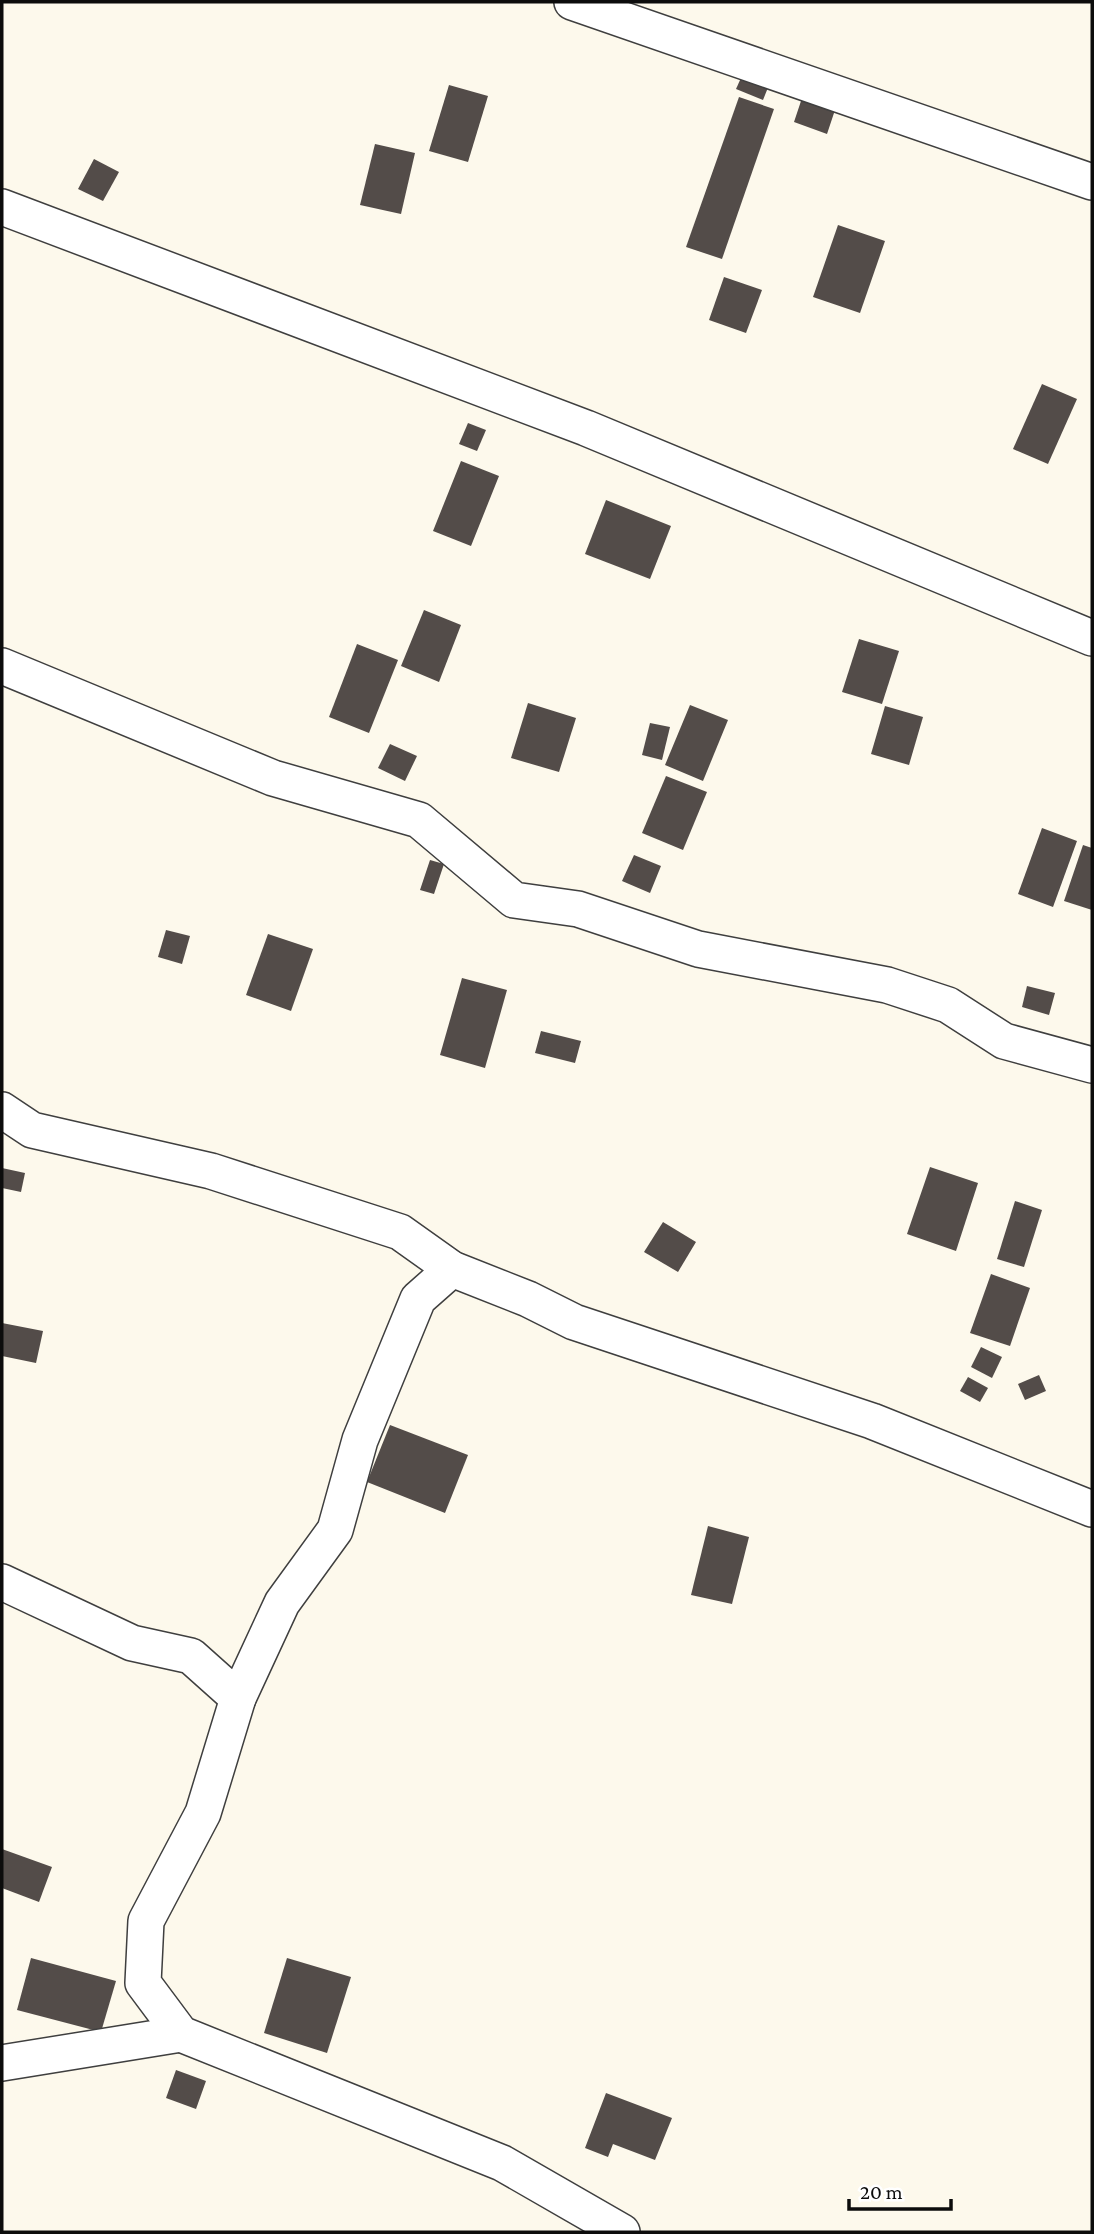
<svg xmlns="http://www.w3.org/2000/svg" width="1094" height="2234" font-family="'Crimson Pro',serif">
  <rect width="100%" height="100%" fill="#fdf9ec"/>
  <!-- building -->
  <g fill="#534c49">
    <path d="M 745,69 L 771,80 L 763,100 L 736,89 Z"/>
    <path d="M 449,85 L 488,96 L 468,162 L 429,151 Z"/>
    <path d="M 804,92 L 837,104 L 827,134 L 794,122 Z"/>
    <path d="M 739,97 L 774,109 L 722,259 L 686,247 Z"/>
    <path d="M 375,144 L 415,153 L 401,214 L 360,205 Z"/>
    <path d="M 94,159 L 119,172 L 103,201 L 78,189 Z"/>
    <path d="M 838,225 L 885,241 L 860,313 L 813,297 Z"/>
    <path d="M 724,277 L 762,290 L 746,333 L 709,320 Z"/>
    <path d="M 1042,384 L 1077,399 L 1048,464 L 1013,449 Z"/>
    <path d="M 468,423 L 486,430 L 477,451 L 459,444 Z"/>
    <path d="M 461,461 L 499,476 L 471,546 L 433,531 Z"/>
    <path d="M 606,500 L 671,526 L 650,579 L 585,554 Z"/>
    <path d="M 424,610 L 461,625 L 439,682 L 401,666 Z"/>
    <path d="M 859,639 L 899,651 L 882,704 L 842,692 Z"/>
    <path d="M 357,644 L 398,660 L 369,733 L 329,717 Z"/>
    <path d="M 528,703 L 576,718 L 559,772 L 511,758 Z"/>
    <path d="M 690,705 L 728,720 L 703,781 L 665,765 Z"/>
    <path d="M 885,706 L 923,717 L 909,765 L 871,754 Z"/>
    <path d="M 650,723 L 670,727 L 662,760 L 642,755 Z"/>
    <path d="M 390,744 L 417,756 L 405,781 L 378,768 Z"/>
    <path d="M 666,776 L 707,792 L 683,850 L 642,833 Z"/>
    <path d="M 1042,828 L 1077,841 L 1053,907 L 1018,894 Z"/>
    <path d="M 1083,845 L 1092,848 L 1092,910 L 1064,901 Z"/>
    <path d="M 634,855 L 661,866 L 650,893 L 622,881 Z"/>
    <path d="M 430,860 L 444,864 L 434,894 L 420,890 Z"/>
    <path d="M 166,930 L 190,936 L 182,964 L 158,957 Z"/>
    <path d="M 268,934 L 313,949 L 291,1011 L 246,995 Z"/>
    <path d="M 462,978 L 507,990 L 485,1068 L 440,1055 Z"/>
    <path d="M 1027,986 L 1055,993 L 1049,1015 L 1022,1007 Z"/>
    <path d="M 541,1031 L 581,1041 L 575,1063 L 535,1053 Z"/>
    <path d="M 930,1167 L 978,1183 L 956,1251 L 907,1234 Z"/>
    <path d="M 2,1168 L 25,1173 L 21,1192 L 2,1188 Z"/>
    <path d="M 1015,1201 L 1042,1210 L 1024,1267 L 997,1259 Z"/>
    <path d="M 663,1222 L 696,1242 L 678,1272 L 644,1252 Z"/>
    <path d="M 991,1274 L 1030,1288 L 1010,1346 L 970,1333 Z"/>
    <path d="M 2,1323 L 43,1331 L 36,1363 L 2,1356 Z"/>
    <path d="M 981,1347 L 1002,1357 L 992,1378 L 971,1367 Z"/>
    <path d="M 1039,1375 L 1046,1391 L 1025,1400 L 1018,1384 Z"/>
    <path d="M 968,1377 L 988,1388 L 980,1402 L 960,1391 Z"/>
    <path d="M 390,1425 L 468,1455 L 445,1513 L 367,1482 Z"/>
    <path d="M 708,1526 L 749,1537 L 732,1604 L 691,1595 Z"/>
    <path d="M 2,1849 L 52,1867 L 39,1902 L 2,1888 Z"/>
    <path d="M 31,1958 L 116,1981 L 101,2032 L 17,2010 Z"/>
    <path d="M 287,1958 L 351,1977 L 327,2053 L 264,2033 Z"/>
    <path d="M 176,2070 L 206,2081 L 196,2109 L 166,2098 Z"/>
    <path d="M 606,2093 L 672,2118 L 655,2160 L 613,2144 L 608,2157 L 585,2148 Z"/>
  </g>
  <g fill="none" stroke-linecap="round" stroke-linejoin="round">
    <defs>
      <g id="minor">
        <path d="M 572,2 L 1092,182"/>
        <path d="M 2,207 L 586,428 L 1092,638"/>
        <path d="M 2,666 L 273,778 L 419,820 L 514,900 L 578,909 L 698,949 L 887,985 L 948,1005 L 1004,1041 L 1092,1065"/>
        <path d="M 2,1110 L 32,1130 L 211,1171 L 400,1232 L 452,1269 L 528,1299 L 574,1322 L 872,1421 L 1092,1509"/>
        <path d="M 452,1269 L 418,1299 L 360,1440 L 335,1530 L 282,1603 L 238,1698 L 203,1813 L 146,1921 L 143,1983 L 181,2034 L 502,2163 L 622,2232"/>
        <path d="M 2,1582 L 132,1643 L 191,1656 L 238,1698"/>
        <path d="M 2,2063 L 181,2034"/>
      </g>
    </defs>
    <!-- minor casing -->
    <use href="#minor" stroke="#3f3f3f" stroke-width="38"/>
    <!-- minor -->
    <use href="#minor" stroke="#fff" stroke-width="35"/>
  </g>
  <!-- border -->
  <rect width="1094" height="2234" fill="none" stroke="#0c0c0c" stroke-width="7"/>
  <!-- scale -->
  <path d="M849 2199v10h102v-10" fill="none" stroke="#0c0c0c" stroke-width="3.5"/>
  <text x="860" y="2199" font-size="21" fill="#0c0c0c" stroke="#ffffff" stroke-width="5" paint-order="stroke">20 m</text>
</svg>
